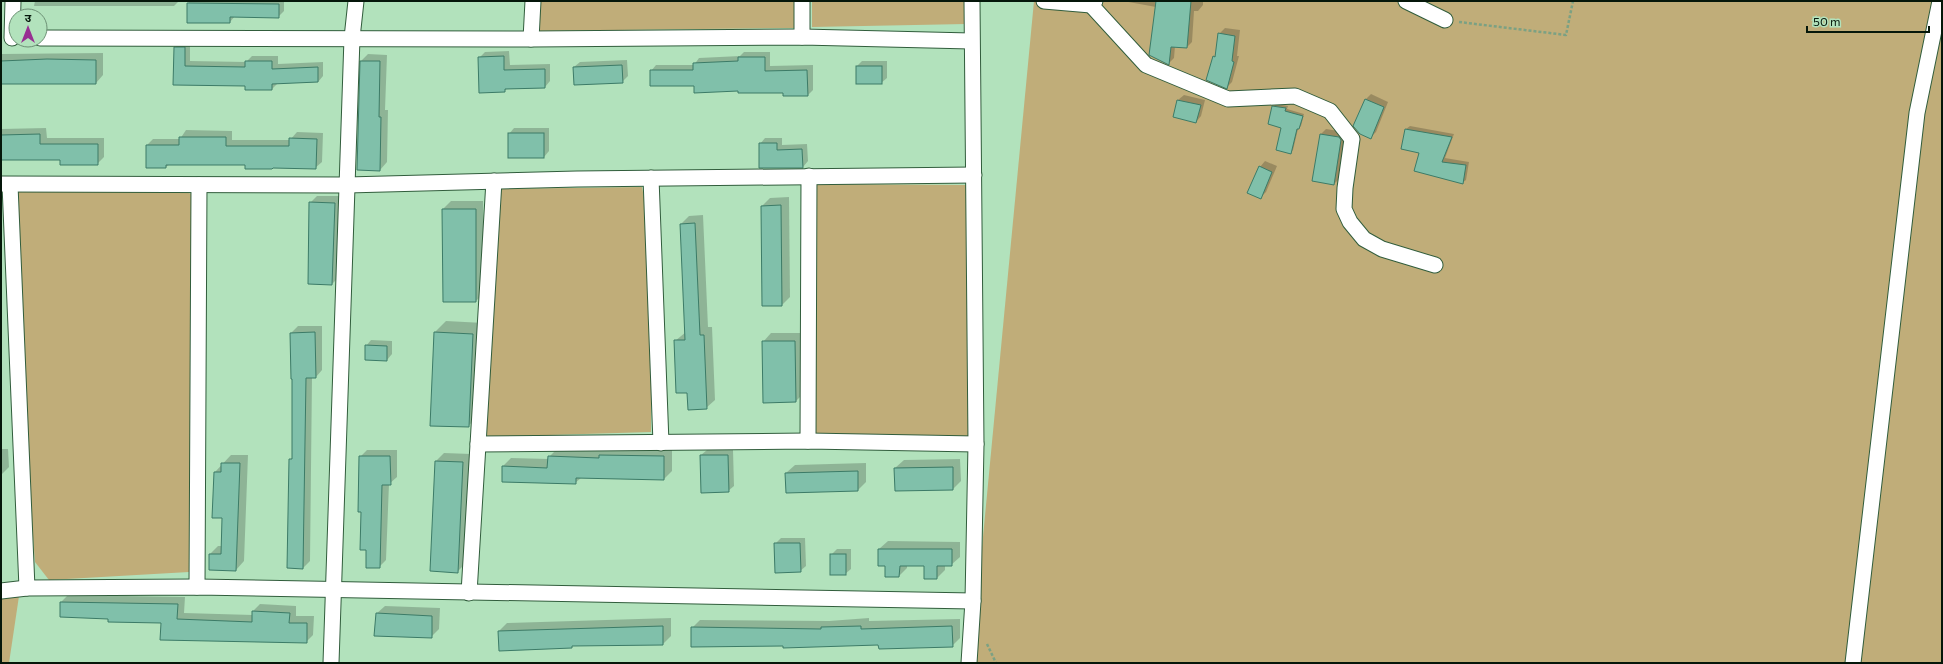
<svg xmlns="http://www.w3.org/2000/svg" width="1943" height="664" font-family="Commissioner,'Noto Sans Devanagari',sans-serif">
  <rect width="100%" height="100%" fill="#b2e2bc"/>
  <!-- green -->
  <g fill="#c0ad79">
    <path d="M 536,1 L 794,1 L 794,28 L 534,31 Z"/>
    <path d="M 812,1 L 966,1 L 966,24 L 812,27 Z"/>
    <path d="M 1034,1 L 1942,1 L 1942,663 L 971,663 Z"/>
    <path d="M 811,184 L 966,185 L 969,437 L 812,434 Z"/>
    <path d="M 642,187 L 651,234 L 651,432 L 484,437 L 498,189 Z"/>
    <path d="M 164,188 L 193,194 L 189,572 L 49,580 L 35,562 L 20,377 L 18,189 Z"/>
    <path d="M 19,596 L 9,663 L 1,663 L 1,599 Z"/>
  </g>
  <!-- shadow -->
  <g fill="#0003">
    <path d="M 35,1 L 179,1 L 174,6 L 34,6 Z"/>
    <path d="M 190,1 L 284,1 L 284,11 L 278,17 L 235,16 L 230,22 L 188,22 L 188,3 Z"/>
    <path d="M 1123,1 L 1203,1 L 1203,5 L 1198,11 L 1194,11 L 1192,42 L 1187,47 L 1175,46 L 1174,58 L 1169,63 L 1156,7 Z"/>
    <path d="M 1225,28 L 1240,30 L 1237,56 L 1239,56 L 1232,82 L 1226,88 L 1214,57 L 1216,54 L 1219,34 Z"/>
    <path d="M 180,42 L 190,42 L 190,61 L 246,62 L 252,56 L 278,56 L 278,64 L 323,62 L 323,76 L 318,82 L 278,83 L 272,89 L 246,89 L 246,85 L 174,84 L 175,48 Z"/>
    <path d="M 509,51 L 510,65 L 550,64 L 550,81 L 545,87 L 508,88 L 504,91 L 479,58 L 485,52 Z"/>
    <path d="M 744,52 L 770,52 L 770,66 L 813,65 L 813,90 L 808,95 L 694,85 L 651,71 L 656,65 L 694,65 L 699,58 L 740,56 Z"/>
    <path d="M 103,53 L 103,75 L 96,83 L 1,83 L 1,54 Z"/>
    <path d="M 368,54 L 387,55 L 385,110 L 388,110 L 387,162 L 380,170 L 361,61 Z"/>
    <path d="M 627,60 L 628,76 L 622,82 L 574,67 L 580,62 Z"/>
    <path d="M 862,61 L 887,61 L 887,78 L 881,83 L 857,66 Z"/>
    <path d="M 1371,94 L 1388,102 L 1376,132 L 1370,138 L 1365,100 Z"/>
    <path d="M 1184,95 L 1205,100 L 1201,116 L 1196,122 L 1174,117 L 1178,100 Z"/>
    <path d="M 1276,104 L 1288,106 L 1287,109 L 1304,114 L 1301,126 L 1298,129 L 1293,150 L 1290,153 L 1273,107 Z"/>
    <path d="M 1410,126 L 1454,134 L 1445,158 L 1469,162 L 1466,180 L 1462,183 L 1421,152 L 1406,129 Z"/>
    <path d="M 46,128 L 47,138 L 104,138 L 104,157 L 97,164 L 60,159 L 1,159 L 1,129 Z"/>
    <path d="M 514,128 L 549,128 L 549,151 L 544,157 L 509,134 Z"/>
    <path d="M 1326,129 L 1345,132 L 1346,134 L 1339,179 L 1334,184 L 1320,135 Z"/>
    <path d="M 186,130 L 232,131 L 232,140 L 290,140 L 297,132 L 323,133 L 322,162 L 315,168 L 246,164 L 170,164 L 166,167 L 147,145 L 153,139 L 180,139 Z"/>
    <path d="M 765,138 L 782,138 L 782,145 L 807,144 L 808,161 L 803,167 L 760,167 L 760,144 Z"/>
    <path d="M 1265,161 L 1277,166 L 1266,192 L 1261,197 L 1260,167 Z"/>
    <path d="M 317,196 L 341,196 L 339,277 L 332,284 L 310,203 Z"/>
    <path d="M 789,197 L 790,297 L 782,305 L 763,305 L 762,206 L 770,198 Z"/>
    <path d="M 451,201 L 483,201 L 484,293 L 476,301 L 443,209 Z"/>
    <path d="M 703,215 L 708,327 L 712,327 L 715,400 L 706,408 L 688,392 L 675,341 L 686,332 L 681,224 L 689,216 Z"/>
    <path d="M 446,321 L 484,323 L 479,416 L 468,426 L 435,332 Z"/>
    <path d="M 298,326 L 322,326 L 322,370 L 316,377 L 312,377 L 310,561 L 303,568 L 290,460 L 293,457 L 293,378 L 291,333 Z"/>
    <path d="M 771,333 L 803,333 L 804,393 L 796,401 L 763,342 Z"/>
    <path d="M 371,340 L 392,341 L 392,354 L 387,360 L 366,346 Z"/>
    <path d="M 608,447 L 672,448 L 672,471 L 664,479 L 581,478 L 575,483 L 503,466 L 511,458 L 549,459 L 549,457 L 557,449 L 605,450 Z"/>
    <path d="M 1,449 L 8,449 L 9,467 L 1,475 Z"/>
    <path d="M 367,450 L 397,450 L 397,477 L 389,484 L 386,560 L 379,567 L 367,549 L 362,511 L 360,457 Z"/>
    <path d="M 707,450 L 733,450 L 734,486 L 728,491 L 701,455 Z"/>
    <path d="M 444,453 L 471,454 L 466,563 L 457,572 L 436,461 Z"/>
    <path d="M 231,455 L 248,455 L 244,561 L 236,570 L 210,554 L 218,546 L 223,546 L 224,517 L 213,517 L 215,472 Z"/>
    <path d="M 960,459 L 961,481 L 953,489 L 895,468 L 904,460 Z"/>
    <path d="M 866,463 L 866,482 L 858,490 L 786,473 L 795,465 Z"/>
    <path d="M 781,538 L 805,538 L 806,566 L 800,571 L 775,544 Z"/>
    <path d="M 888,541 L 960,542 L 960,557 L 951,565 L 945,565 L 945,570 L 937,578 L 925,565 L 907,565 L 907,568 L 899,576 L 886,565 L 879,565 L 879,549 Z"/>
    <path d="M 837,549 L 851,549 L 851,569 L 845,574 L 831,555 Z"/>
    <path d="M 68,595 L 185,597 L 184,613 L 253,615 L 253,611 L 260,604 L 296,606 L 296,616 L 314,616 L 313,635 L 306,642 L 162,622 L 109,618 L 61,602 Z"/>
    <path d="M 385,606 L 440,608 L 439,629 L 431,637 L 376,614 Z"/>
    <path d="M 671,618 L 671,636 L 663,644 L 574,645 L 571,647 L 499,631 L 507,623 Z"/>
    <path d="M 869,618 L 869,621 L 960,619 L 960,638 L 952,646 L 879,644 L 784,645 L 692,628 L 700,620 L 829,621 Z"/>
  </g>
  <!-- building -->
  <g fill="#80c0aa" stroke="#3c7b67">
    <path d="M 1156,1 L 1191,1 L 1187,48 L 1171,47 L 1169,65 L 1149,55 Z"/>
    <path d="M 187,3 L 279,4 L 279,18 L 230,17 L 230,23 L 187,23 Z"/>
    <path d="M 1218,33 L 1235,36 L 1232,61 L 1234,62 L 1227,89 L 1206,80 L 1213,56 L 1215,57 Z"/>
    <path d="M 174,47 L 185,47 L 185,66 L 245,67 L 245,61 L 272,61 L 272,69 L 318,67 L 318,82 L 272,84 L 272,90 L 245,90 L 245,86 L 173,85 Z"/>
    <path d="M 504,56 L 504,70 L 545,69 L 545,88 L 505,89 L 505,92 L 479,93 L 478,57 Z"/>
    <path d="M 738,57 L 765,57 L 765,71 L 807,70 L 808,96 L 783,96 L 783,93 L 738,93 L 738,91 L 694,93 L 694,86 L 650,86 L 650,70 L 693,70 L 693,63 L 738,61 Z"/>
    <path d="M 47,59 L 96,60 L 96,84 L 1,84 L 1,61 Z"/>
    <path d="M 360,61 L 380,61 L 379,117 L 381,117 L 380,171 L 357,170 Z"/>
    <path d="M 622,65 L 623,83 L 574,85 L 573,67 Z"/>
    <rect x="856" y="66" width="26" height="18"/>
    <path d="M 1365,99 L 1384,107 L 1371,139 L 1360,134 L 1353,126 Z"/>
    <path d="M 1177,100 L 1201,105 L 1196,123 L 1173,117 Z"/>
    <path d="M 1272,106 L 1286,108 L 1285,111 L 1303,116 L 1299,129 L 1297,129 L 1291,154 L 1276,150 L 1281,128 L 1268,124 Z"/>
    <path d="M 1405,129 L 1452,137 L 1442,162 L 1466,165 L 1463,184 L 1414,171 L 1419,153 L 1401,149 Z"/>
    <rect x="508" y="133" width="36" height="25"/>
    <path d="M 40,134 L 40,144 L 98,144 L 98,165 L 60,165 L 60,160 L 1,160 L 1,135 Z"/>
    <path d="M 1320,134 L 1339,137 L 1341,140 L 1334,185 L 1312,181 Z"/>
    <path d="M 179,137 L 226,137 L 226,146 L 289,146 L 289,138 L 317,139 L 316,169 L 273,168 L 272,169 L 245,169 L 245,165 L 166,165 L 166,168 L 146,168 L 146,145 L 179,145 Z"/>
    <path d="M 759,143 L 777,143 L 777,150 L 802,149 L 803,168 L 759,168 Z"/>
    <path d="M 1259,166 L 1272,172 L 1261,199 L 1247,193 Z"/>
    <path d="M 309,202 L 335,203 L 332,285 L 308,284 Z"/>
    <path d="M 781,205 L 782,306 L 762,306 L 761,206 Z"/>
    <path d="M 442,209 L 476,209 L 476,302 L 443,302 Z"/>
    <path d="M 695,223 L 700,335 L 704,335 L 707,409 L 688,410 L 687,393 L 676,393 L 674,340 L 685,340 L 680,224 Z"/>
    <path d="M 315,332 L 316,378 L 306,378 L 303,569 L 287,568 L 289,459 L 292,459 L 292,379 L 291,379 L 290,333 Z"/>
    <path d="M 434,332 L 473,334 L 469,427 L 430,426 Z"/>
    <path d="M 762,341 L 795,341 L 796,402 L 763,403 Z"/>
    <path d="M 365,345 L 387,346 L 387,361 L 365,360 Z"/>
    <path d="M 599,455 L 664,456 L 664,480 L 576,478 L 576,484 L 502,482 L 502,466 L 547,468 L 548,456 L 599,458 Z"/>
    <path d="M 700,455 L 728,455 L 729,492 L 701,493 Z"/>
    <path d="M 359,456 L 390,456 L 391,485 L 382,485 L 380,568 L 366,568 L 366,550 L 360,550 L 361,512 L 358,512 Z"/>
    <path d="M 435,461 L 463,462 L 458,573 L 430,571 Z"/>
    <path d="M 221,463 L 240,463 L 236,571 L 209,570 L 209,554 L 221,554 L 222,518 L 212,518 L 214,472 L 221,472 Z"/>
    <path d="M 953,467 L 953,490 L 895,491 L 894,468 Z"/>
    <path d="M 858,471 L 858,491 L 786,493 L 785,473 Z"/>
    <path d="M 774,543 L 800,543 L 801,572 L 775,573 Z"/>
    <path d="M 878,549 L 952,549 L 952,566 L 937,566 L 937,579 L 924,579 L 924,566 L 900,566 L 899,577 L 885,577 L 885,566 L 878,566 Z"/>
    <rect x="830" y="554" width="16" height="21"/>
    <path d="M 60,602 L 178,604 L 177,619 L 252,622 L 252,611 L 290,613 L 289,623 L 307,623 L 307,643 L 160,640 L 161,623 L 108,622 L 108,619 L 60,617 Z"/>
    <path d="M 376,613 L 432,616 L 432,638 L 374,636 Z"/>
    <path d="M 663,626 L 663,645 L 572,646 L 572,648 L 499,651 L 498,631 Z"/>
    <path d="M 861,626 L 861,629 L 952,626 L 953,647 L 879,649 L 878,645 L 783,648 L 783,646 L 691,647 L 691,627 L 821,629 L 821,627 Z"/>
  </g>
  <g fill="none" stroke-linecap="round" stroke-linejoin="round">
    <defs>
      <g id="minor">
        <path d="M 802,1 L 802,37"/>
        <path d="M 1044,1 L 1091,5 L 1095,1"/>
        <path d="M 1406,1 L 1445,20"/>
        <path d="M 1091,5 L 1146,65 L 1228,99 L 1295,96 L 1330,111 L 1352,139 L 1345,188 L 1344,209 L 1350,222 L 1364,239 L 1382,249 L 1435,265"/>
        <path d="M 12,38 L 13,1"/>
        <path d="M 40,38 L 531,39 L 802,37 L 971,41"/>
        <path d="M 531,39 L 533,1"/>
        <path d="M 651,178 L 661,443"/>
        <path d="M 1,184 L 347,185 L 577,179 L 974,175"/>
        <path d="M 10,185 L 27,588"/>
        <path d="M 808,441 L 809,176"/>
        <path d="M 478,444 L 808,441 L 976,444"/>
        <path d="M 197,587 L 199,185"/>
        <path d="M 1,591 L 27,588 L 197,587 L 973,601"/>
        <path d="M 469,593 L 494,181"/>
        <path d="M 331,663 L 352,38 L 356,1"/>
        <path d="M 969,663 L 973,601 L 976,444 L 972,1"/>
        <path d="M 1853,663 L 1917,113 L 1940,1"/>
      </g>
    </defs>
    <!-- minor casing -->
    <use href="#minor" stroke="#315d3c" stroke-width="17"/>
    <!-- path -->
    <g stroke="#7ba183" stroke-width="2.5" stroke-dasharray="3 2" stroke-linecap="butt">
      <path d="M 1459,22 L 1566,35 L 1573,1"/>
      <path d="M 987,644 L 996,663"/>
    </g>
    <!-- minor -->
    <use href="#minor" stroke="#fff" stroke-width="15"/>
  </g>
  <!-- border -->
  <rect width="1943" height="664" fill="none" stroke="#05170a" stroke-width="4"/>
  <!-- north arrow -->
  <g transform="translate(28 28)"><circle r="19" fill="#b2e2bc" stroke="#6d9175"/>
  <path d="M0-3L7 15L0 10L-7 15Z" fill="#982f92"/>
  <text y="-6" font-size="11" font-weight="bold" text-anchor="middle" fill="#05170a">उ</text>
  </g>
  <!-- scale -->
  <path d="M1807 26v6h122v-6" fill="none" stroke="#05170a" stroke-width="2"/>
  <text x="1813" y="26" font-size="12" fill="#05170a" stroke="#b2e2bc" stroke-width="3" paint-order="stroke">50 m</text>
</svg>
